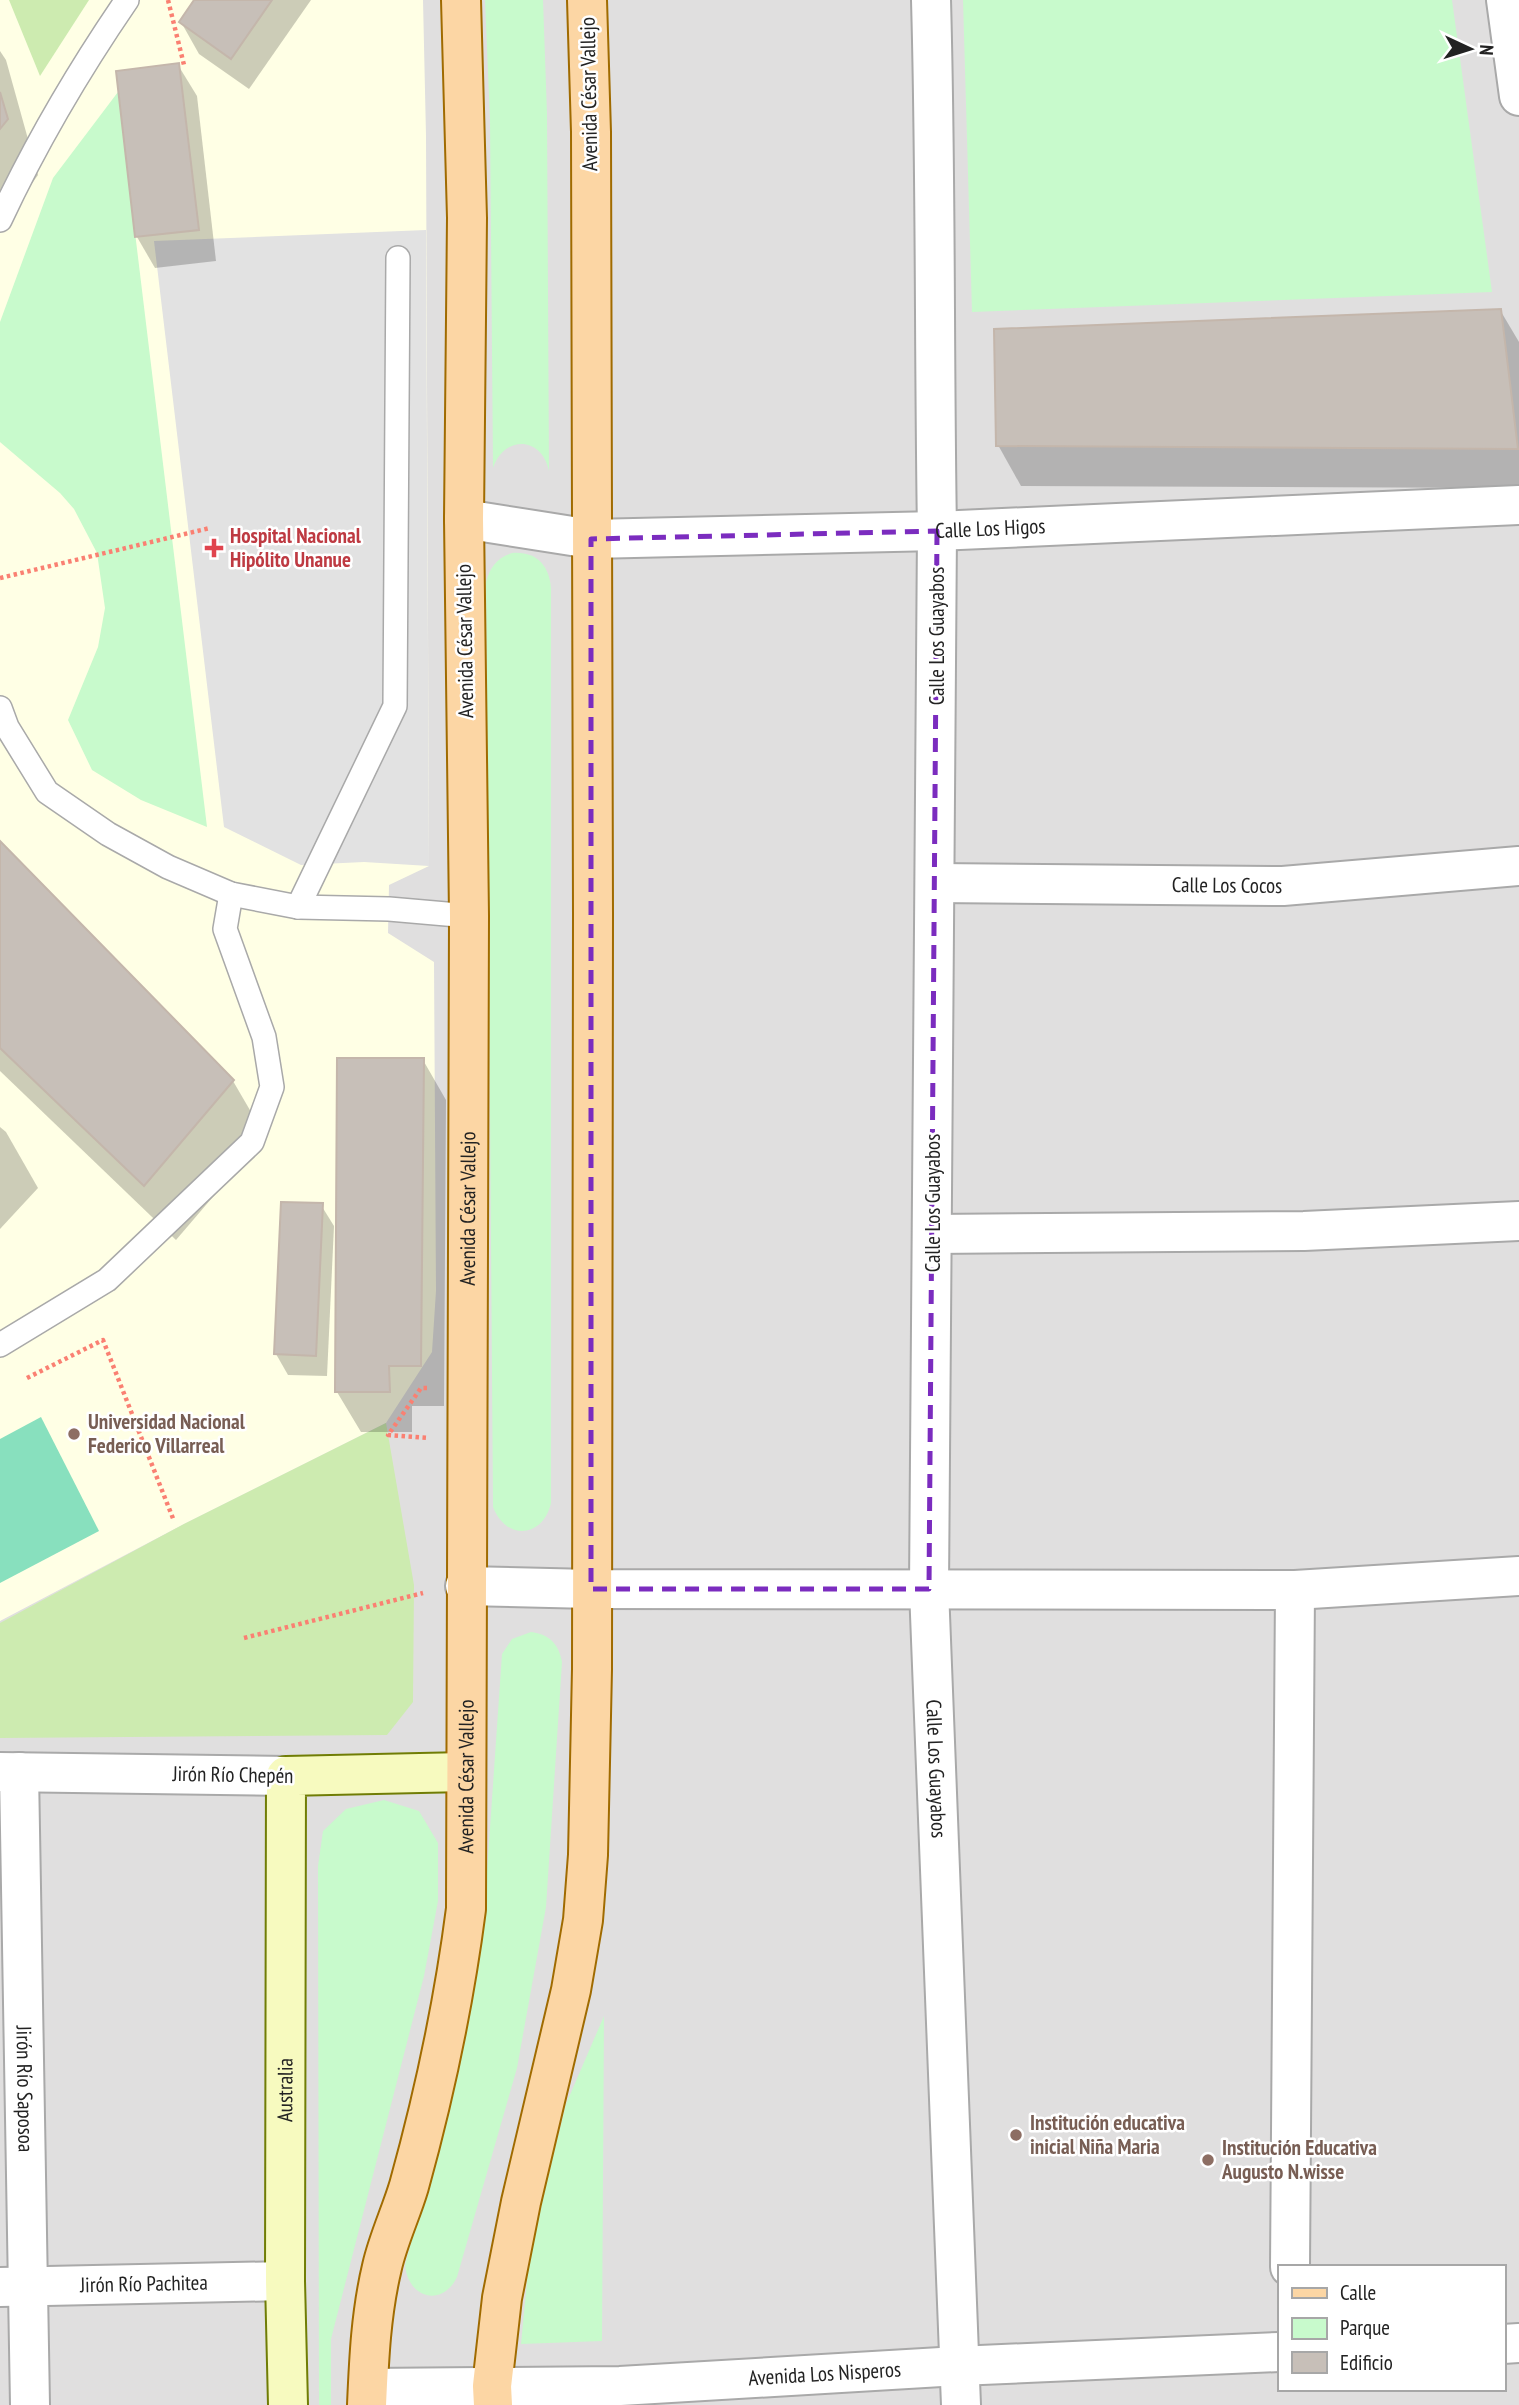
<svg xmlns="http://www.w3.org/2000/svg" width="1519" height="2405" font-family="'PT Sans Narrow',sans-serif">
  <rect width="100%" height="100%" fill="#f2efe9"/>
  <!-- residential -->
  <path fill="#e0dfdf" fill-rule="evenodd" d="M 0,0 L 1519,0 L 1519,2405 L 0,2405 ZM 1279,2267 L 1503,2267 L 1503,2389 L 1279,2389 Z"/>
  <!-- education -->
  <path fill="#ffffe5" d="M 0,0 L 423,0 L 426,136 L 429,866 L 389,885 L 388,933 L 434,962 L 436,1291 L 432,1352 L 386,1423 L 184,1524 L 0,1621 Z"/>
  <!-- grass -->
  <g fill="#cdebb0">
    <path d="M 9,0 L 89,0 L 40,76 Z"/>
    <path d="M 386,1423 L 414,1585 L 413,1702 L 387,1735 L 0,1738 L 0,1623 L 184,1524 Z"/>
  </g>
  <!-- park -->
  <g fill="#c8facc">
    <path d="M 485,0 L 543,0 L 547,114 L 549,471 C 542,436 504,435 493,468 L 490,120 Z"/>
    <path d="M 963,0 L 1452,0 L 1492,292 L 972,312 Z"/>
    <path d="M 118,92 L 207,827 L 141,800 L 92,770 L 68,720 L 98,647 L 105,608 L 97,553 L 74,509 L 60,493 L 0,442 L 0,322 L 53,178 Z"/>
    <path d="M 512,553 C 536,551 549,565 551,588 L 551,1503 C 543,1538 506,1541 493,1507 L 486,582 C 490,567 497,558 512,553 Z"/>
    <path d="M 531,1632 C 549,1634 559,1644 562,1662 L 546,1907 L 517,2068 L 457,2277 C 442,2308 408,2298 405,2265 L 460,2063 L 484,1915 L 502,1654 L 512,1639 Z"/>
    <path d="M 384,1800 L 419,1811 L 438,1843 L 438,1901 L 424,1976 L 331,2339 L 331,2405 L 319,2405 L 318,1866 L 323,1831 L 346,1809 Z"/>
    <path d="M 604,2016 L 602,2341 L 521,2344 L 530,2251 L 566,2104 Z"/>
  </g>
  <!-- pitch -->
  <path fill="#88e0be" d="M 41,1417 L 99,1531 L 0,1583 L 0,1439 Z"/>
  <!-- parking -->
  <path fill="#e2e2e2" d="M 426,230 L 429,866 L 364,862 L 301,865 L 224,827 L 154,241 Z"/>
  <!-- shadow -->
  <g fill="#0003">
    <path d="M 196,0 L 311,0 L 249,89 L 199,54 L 181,22 Z"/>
    <path d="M 0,51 L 6,60 L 38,175 L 0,228 Z"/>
    <path d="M 178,65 L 197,96 L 216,261 L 155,268 L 137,237 Z"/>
    <path d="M 1500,310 L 1519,342 L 1519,488 L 1021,486 L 998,445 Z"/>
    <path d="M 0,843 L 233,1081 L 265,1136 L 176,1240 L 0,1071 Z"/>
    <path d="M 423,1060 L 446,1100 L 444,1406 L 412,1406 L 412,1432 L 361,1432 L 337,1392 Z"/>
    <path d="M 0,1127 L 6,1132 L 38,1188 L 0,1229 Z"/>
    <path d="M 321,1205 L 334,1226 L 327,1376 L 288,1375 L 276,1354 Z"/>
  </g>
  <!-- building -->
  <g fill="#c7bfb8" stroke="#c4b6ab" stroke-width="2">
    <path d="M 194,0 L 272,0 L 231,59 L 179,22 Z"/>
    <path d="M 179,63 L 199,230 L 135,237 L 116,71 Z"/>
    <path d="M 0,92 L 8,119 L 0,129 Z"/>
    <path d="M 1501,309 L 1518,449 L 996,446 L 994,329 Z"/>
    <path d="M 0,841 L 234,1080 L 144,1186 L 0,1048 Z"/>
    <path d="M 337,1058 L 424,1058 L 421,1366 L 389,1366 L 390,1392 L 335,1392 Z"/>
    <path d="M 281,1202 L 323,1203 L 316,1356 L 274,1354 Z"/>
  </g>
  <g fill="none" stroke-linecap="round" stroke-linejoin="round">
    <defs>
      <g id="lane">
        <path d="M 0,220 C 36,143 79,70 127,0"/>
        <path d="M 0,708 L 7,727 L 47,792 L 108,834 L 168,867 L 231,894 L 298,907 L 389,909 L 469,916"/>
        <path d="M 298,907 L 395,706 L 398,258"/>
        <path d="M 0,1345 L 107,1280 L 252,1142 L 272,1087 L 264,1037 L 225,929 L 231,894"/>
      </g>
      <g id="street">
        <path id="s1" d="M 931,0 C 936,177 934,354 937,531 L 929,1589 L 961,2405"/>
        <path d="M 1506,0 L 1519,96"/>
        <path id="s2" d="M 464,519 L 591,539 L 937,531 L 1519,505"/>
        <path id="s3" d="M 935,883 L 1283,886 L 1519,866"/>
        <path d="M 932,1234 L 1304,1231 L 1519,1221"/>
        <path d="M 465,1586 L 591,1589 L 1295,1590 L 1519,1576"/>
        <path d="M 0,1772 L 286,1776"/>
        <path id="s4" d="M 19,1772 L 30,2405"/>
        <path d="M 1290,2267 L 1295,1590"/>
        <path id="s5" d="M 0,2287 L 285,2281"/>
        <path d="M 1503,2344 L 1519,2343"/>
        <path id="s6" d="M 368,2388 L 620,2386 L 958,2366 L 1279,2352"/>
      </g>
      <g id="secondary">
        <path id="s7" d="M 288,2405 L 285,2281 L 286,1776 L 465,1772"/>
      </g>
      <g id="primary">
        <path id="s8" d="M 367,2405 C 369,2358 371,2313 382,2267 C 388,2240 401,2213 409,2186 C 434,2096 454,2002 466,1909 L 469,916 L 464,519 L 467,218 L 461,0"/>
        <path d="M 493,2405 L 492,2386 L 502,2298 L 521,2202 L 571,1990 L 583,1920 L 588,1855 L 592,1669 L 593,912 L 591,132 L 587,0"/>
      </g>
    </defs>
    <!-- lane casing -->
    <use href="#lane" stroke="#a9a9a9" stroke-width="26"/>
    <!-- street casing -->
    <use href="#street" stroke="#a9a9a9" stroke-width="42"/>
    <!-- secondary casing -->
    <use href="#secondary" stroke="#707d05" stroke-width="42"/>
    <!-- primary casing -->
    <use href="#primary" stroke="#a06b00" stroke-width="42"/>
    <!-- path -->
    <g stroke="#fa8072" stroke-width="4.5" stroke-dasharray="3.5 3.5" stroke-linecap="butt">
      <path d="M 168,0 L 184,65"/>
      <path d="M 0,578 L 210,528"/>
      <path d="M 27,1378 L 103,1340 L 174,1521"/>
      <path d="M 427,1388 L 421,1388 L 388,1435 L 428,1438"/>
      <path d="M 244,1638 L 423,1593"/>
    </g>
    <!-- lane -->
    <use href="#lane" stroke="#fff" stroke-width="23"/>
    <!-- street -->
    <use href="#street" stroke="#fff" stroke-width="38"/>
    <!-- secondary -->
    <use href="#secondary" stroke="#f7fabf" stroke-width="38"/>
    <!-- primary -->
    <use href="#primary" stroke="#fcd6a4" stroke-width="38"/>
  </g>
  <!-- marked area -->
  <path fill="none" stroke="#7b2cbf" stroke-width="5" stroke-dasharray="14 9" stroke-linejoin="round" d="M 937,531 L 929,1589 L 591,1589 L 591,539 Z"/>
  <!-- markers -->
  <path fill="#e0444e" stroke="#fff" stroke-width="2.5" d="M210.5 537.5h7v7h7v7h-7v7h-7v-7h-7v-7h7z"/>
  <g fill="#8d6e63" stroke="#fff" stroke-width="2.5">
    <circle cx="74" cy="1434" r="7"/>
    <circle cx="1016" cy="2135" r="7"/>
    <circle cx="1208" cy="2160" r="7"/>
  </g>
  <g text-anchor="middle" stroke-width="5" stroke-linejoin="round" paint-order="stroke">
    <!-- street labels -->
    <g font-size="21" fill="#222" stroke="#fff">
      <text transform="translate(589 94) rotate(-91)" y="7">Avenida César Vallejo</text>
      <text dy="7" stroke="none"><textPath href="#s2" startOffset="528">Calle Los Higos</textPath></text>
      <text transform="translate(937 636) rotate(-90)" y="7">Calle Los Guayabos</text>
      <text transform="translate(465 641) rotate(-91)" y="7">Avenida César Vallejo</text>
      <text dy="7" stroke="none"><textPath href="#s3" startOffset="292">Calle Los Cocos</textPath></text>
      <text transform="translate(933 1203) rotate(-90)" y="7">Calle Los Guayabos</text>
      <text dy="7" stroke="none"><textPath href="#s8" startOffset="1208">Avenida César Vallejo</textPath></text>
      <text dy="7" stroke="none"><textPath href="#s1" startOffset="1769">Calle Los Guayabos</textPath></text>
      <text transform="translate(233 1775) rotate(1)" y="7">Jirón Río Chepén</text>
      <text dy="7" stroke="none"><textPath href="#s8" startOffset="640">Avenida César Vallejo</textPath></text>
      <text dy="7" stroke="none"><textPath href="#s4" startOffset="317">Jirón Río Saposoa</textPath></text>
      <text dy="7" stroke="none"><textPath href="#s7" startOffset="315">Australia</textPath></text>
      <text dy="7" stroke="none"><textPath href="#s5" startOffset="144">Jirón Río Pachitea</textPath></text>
      <text dy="7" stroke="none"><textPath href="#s6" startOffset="457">Avenida Los Nisperos</textPath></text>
    </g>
    <!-- health labels -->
    <g font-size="21" font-weight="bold" fill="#be3a42" stroke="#fff" text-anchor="start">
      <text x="230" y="543">Hospital Nacional<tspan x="230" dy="24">Hipólito Unanue</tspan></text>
    </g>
    <!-- education labels -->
    <g font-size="21" font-weight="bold" fill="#785e54" stroke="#fff" text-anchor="start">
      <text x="88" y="1429">Universidad Nacional<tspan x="88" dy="24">Federico Villarreal</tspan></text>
      <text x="1030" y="2130">Institución educativa<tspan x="1030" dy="24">inicial Niña Maria</tspan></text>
      <text x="1222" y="2155">Institución Educativa<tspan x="1222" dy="24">Augusto N.wisse</tspan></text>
    </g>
  </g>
  <!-- legend -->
  <rect x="1278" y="2265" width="228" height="126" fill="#ffffff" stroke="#a7a7a7" stroke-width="2"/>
  <rect x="1292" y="2288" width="35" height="10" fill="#fcd6a4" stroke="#a7a7a7" stroke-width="2"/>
  <text x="1340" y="2300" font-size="21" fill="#222222">Calle</text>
  <rect x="1292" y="2318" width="35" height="21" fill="#c8facc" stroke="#a7a7a7" stroke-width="2"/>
  <text x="1340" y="2335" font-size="21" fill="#222222">Parque</text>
  <rect x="1292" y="2352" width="35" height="21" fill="#c7bfb8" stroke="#a7a7a7" stroke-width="2"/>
  <text x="1340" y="2370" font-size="21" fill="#222222">Edificio</text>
  <!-- north arrow -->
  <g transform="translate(1470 49) rotate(94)" stroke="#ffffff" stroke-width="5" paint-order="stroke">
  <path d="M0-5L12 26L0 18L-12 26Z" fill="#222222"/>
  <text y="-10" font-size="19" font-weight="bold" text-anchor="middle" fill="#222222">N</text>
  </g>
</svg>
